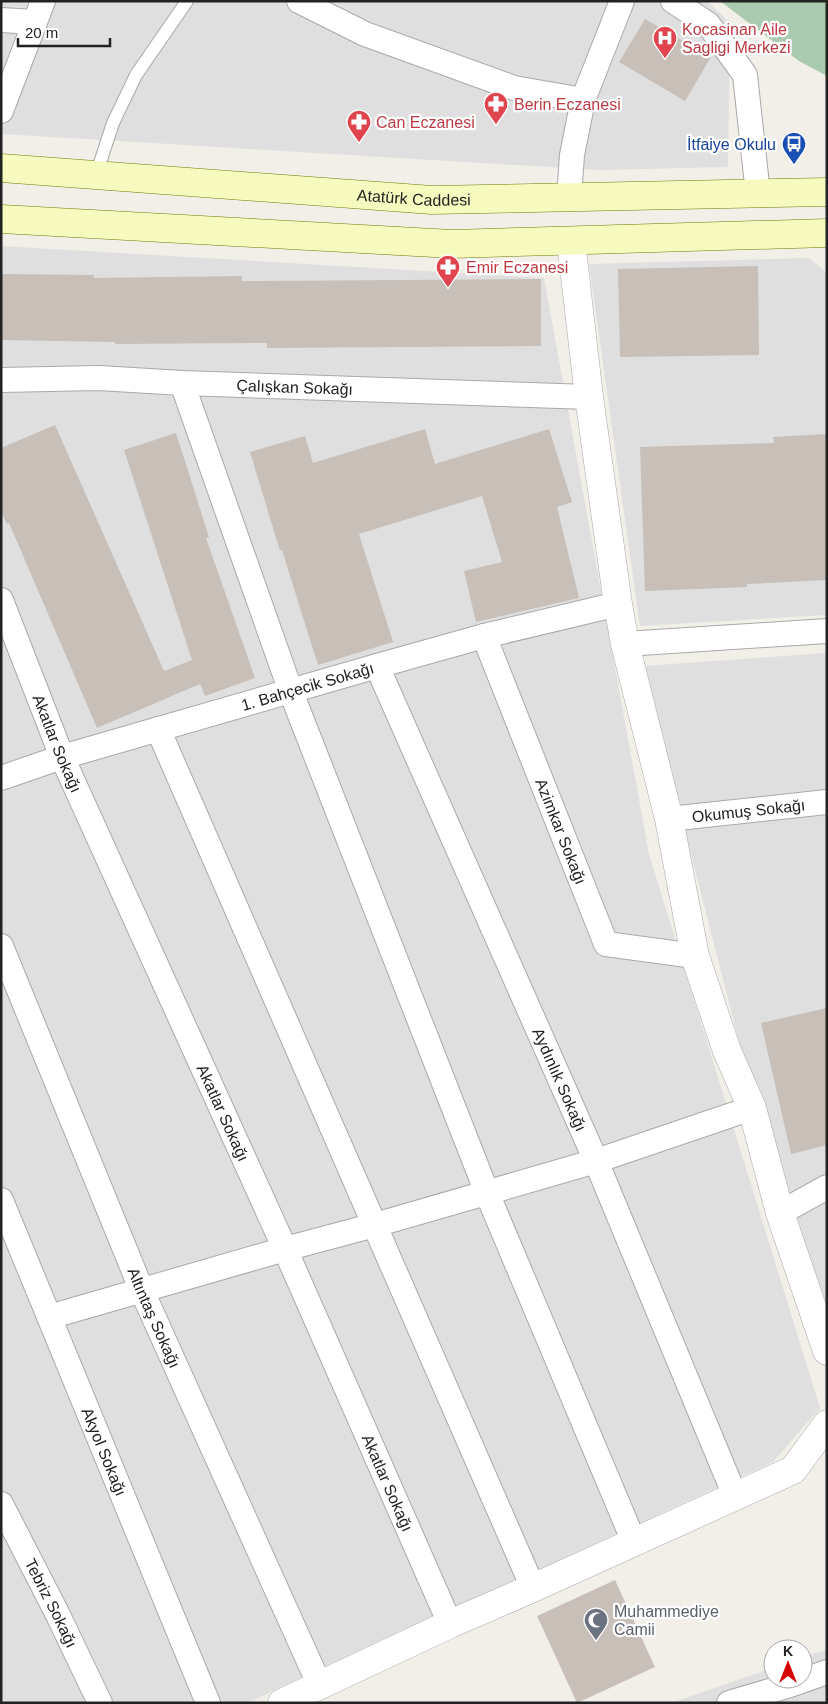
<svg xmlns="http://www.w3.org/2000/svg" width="828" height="1704" font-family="Arial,sans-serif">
  <rect width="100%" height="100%" fill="#f2efe9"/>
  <!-- residential -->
  <g fill="#e0dfdf">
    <path d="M 1,1 L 707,1 L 730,23 L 728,167 L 599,170 L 1,134 Z"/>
    <path d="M 1,246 L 544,278 L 649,854 L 820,1408 L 773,1462 L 247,1703 L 1,1703 Z"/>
    <path d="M 809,258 L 827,273 L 827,615 L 640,626 L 589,264 Z"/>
    <path d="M 827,653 L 827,1310 L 737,1034 L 643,666 Z"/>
    <path d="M 827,1649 L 827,1703 L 671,1703 L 773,1668 L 773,1679 L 803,1679 L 803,1658 Z"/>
  </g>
  <!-- cemetery -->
  <path fill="#aacbaf" d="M 720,1 L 827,1 L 827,76 L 799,61 Z"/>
  <!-- building -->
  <g fill="#c7bfb8">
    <path d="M 645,19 L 711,57 L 685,101 L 619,62 Z"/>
    <path d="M 758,266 L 759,355 L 620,357 L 618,269 Z"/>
    <path d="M 1,274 L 94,275 L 94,278 L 242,276 L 242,281 L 541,279 L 541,346 L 267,348 L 267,343 L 115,344 L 115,342 L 1,340 Z"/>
    <path d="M 55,425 L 164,671 L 192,660 L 124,450 L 176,433 L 209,537 L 206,538 L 255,678 L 205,696 L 200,684 L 97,728 L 9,523 L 7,524 L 1,511 L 1,448 Z"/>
    <path d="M 425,429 L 435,464 L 549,429 L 572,502 L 557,507 L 579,598 L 476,622 L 464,571 L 502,562 L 482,496 L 359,534 L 393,642 L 318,665 L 282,550 L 280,551 L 250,452 L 305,436 L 313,463 Z"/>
    <path d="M 827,434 L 827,580 L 747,584 L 747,587 L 645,591 L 640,447 L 774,443 L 773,437 Z"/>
    <path d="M 827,1008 L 827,1145 L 791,1154 L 761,1023 Z"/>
    <path d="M 615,1580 L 655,1667 L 577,1703 L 537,1616 Z"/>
  </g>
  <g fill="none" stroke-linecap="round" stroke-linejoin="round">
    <defs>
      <path id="service" d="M 96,175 L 113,123 L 136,75 L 187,1"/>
      <g id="minor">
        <path d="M 299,1 L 365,34 L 514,88 L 583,100 L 622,1"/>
        <path d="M 673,1 L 708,24 L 745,75 L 758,194"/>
        <path d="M 1,20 L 35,22"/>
        <path d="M 1,111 L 43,1"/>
        <path d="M 569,197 L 572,155 L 583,100"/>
        <path id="s1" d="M 1,380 L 99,378 L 182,383 L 589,397"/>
        <path d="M 182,383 L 291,692 L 487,1193 L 634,1542"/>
        <path id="s2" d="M 1,600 L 62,757 L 285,1249 L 450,1624"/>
        <path id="s3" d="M 484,636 L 606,944 L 695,956"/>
        <path d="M 625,644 L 827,631"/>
        <path id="s4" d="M 377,666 L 596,1161 L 735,1496"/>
        <path d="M 158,729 L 533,1588"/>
        <path id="s5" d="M 1,778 L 62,757 L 377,666 L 484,636 L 618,604"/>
        <path id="s6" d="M 669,819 L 827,802"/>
        <path id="s7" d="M 1,946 L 142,1291 L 320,1686"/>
        <path id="s8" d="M 1,1200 L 208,1703"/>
        <path d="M 780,1213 L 827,1187"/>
        <path d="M 49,1317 L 285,1249 L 375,1225 L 596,1161 L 752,1108"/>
        <path id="s9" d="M 1,1504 L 58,1615 L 100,1703"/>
        <path d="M 729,1703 L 790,1685 L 827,1672"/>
      </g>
      <g id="tertiary">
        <path d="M 571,241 L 589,397 L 618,604 L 625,644 L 669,819 L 695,956 L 727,1051 L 752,1108 L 780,1213 L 827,1351"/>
        <path d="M 282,1703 L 450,1624 L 533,1588 L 793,1470 L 827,1424"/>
      </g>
      <g id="secondary">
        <path id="s10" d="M 1,168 L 432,200 L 827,192"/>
        <path d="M 1,219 L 452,244 L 827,233"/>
      </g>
    </defs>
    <!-- service casing -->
    <use href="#service" stroke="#a9a9a9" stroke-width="14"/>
    <!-- minor casing -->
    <use href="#minor" stroke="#a9a9a9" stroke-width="26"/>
    <!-- tertiary casing -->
    <use href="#tertiary" stroke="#a9a9a9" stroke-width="29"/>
    <!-- secondary casing -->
    <use href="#secondary" stroke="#707d05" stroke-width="29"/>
    <!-- service -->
    <use href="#service" stroke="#fff" stroke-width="12"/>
    <!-- minor -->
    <use href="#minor" stroke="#fff" stroke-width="24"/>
    <!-- tertiary -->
    <use href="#tertiary" stroke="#fff" stroke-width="28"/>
    <!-- secondary -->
    <use href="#secondary" stroke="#f7fabf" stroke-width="28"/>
  </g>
  <!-- icons -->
  <defs>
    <symbol id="hospital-pin" viewBox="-11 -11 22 30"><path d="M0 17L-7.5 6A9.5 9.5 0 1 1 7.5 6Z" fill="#e0444e" stroke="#fff"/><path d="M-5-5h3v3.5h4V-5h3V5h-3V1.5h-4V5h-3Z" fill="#fff"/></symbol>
    <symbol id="pharmacy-pin" viewBox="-11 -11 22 30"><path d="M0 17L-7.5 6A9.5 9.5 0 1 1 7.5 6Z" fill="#e0444e" stroke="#fff"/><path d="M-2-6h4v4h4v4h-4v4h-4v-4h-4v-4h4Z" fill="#fff"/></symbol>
    <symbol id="bus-pin" viewBox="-11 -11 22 30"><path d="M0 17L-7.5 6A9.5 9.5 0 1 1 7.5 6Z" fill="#1a4fb4" stroke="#fff"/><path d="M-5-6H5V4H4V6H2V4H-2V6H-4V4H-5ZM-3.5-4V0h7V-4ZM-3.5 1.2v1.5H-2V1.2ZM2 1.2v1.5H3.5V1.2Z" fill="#fff"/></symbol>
    <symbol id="mosque-pin" viewBox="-11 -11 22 30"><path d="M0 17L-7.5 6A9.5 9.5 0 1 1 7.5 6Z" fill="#6b7280" stroke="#fff"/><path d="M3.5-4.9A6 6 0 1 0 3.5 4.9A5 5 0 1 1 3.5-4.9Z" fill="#fff"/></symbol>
  </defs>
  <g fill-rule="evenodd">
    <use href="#hospital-pin" x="651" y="24" width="28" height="38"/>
    <use href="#pharmacy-pin" x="482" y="90" width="28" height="38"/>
    <use href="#pharmacy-pin" x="345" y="108" width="28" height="38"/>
    <use href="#bus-pin" x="780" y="130" width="28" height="38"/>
    <use href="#pharmacy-pin" x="434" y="253" width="28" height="38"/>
    <use href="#mosque-pin" x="582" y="1606" width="28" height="38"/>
  </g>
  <g text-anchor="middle" stroke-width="4.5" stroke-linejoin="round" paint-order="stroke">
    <!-- health labels -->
    <g font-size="16" fill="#be3a42" stroke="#fff" text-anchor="start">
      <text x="682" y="35">Kocasinan Aile<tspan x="682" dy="18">Sagligi Merkezi</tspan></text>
      <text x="514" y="110">Berin Eczanesi</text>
      <text x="376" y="128">Can Eczanesi</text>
      <text x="466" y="273">Emir Eczanesi</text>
    </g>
    <!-- transit labels -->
    <g font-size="16" fill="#164399" stroke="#fff" text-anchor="end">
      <text x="776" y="150">İtfaiye Okulu</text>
    </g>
    <!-- street labels -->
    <g font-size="16" fill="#222" stroke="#fff">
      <text dy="6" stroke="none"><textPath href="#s10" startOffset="414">Atatürk Caddesi</textPath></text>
      <text dy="6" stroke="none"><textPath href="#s1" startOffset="294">Çalışkan Sokağı</textPath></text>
      <text dy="6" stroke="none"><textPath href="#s5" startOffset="320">1. Bahçecik Sokağı</textPath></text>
      <text dy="6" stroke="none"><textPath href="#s2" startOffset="154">Akatlar Sokağı</textPath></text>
      <text dy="6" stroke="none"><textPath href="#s6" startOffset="80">Okumuş Sokağı</textPath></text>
      <text dy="6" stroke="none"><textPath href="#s3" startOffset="210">Azimkar Sokağı</textPath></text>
      <text dy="6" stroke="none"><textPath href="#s4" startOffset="452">Aydınlık Sokağı</textPath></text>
      <text dy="6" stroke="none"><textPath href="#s2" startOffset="559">Akatlar Sokağı</textPath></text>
      <text dy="6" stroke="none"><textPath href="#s7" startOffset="402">Altıntaş Sokağı</textPath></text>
      <text dy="6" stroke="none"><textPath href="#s8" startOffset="272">Akyol Sokağı</textPath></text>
      <text dy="6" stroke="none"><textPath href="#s2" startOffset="964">Akatlar Sokağı</textPath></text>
      <text dy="6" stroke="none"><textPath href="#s9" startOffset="111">Tebriz Sokağı</textPath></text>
    </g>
    <!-- worship labels -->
    <g font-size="16" fill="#5b616d" stroke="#fff" text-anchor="start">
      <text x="614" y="1617">Muhammediye<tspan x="614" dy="18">Camii</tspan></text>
    </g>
  </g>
  <!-- border -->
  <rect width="828" height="1704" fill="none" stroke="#222222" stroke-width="5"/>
  <!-- north arrow -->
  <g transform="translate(788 1664)"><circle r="24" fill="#ffffff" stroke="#a7a7a7"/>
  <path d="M0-4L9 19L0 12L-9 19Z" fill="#d40000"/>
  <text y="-8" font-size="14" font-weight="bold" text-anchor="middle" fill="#222222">K</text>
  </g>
  <!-- scale -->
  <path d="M18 38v8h92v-8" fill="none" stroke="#222222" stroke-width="2.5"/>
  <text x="25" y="38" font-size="15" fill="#222222" stroke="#ffffff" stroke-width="4" paint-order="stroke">20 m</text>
</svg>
